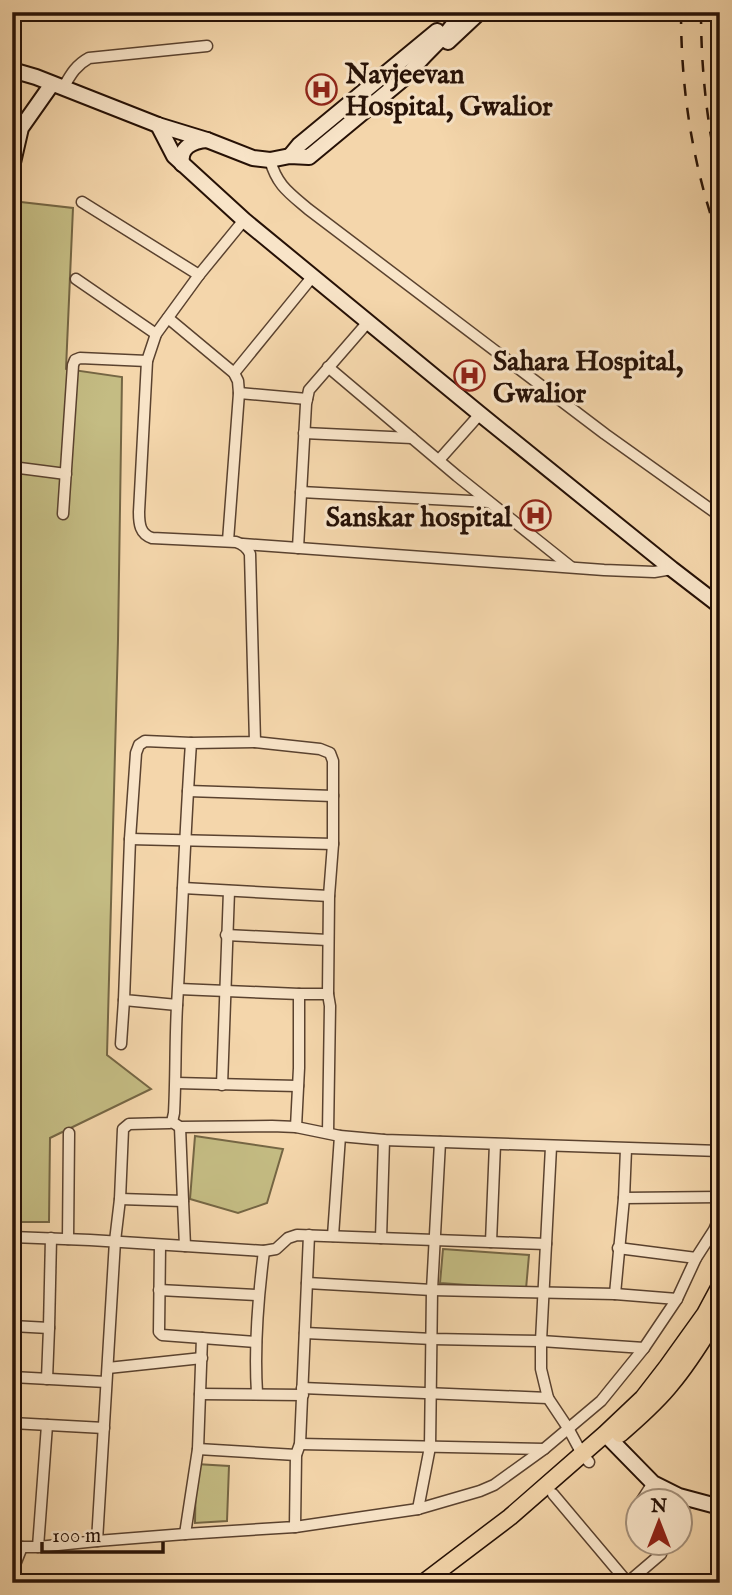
<svg xmlns="http://www.w3.org/2000/svg" width="732" height="1595" font-family="'IM FELL English',serif">
  <rect width="100%" height="100%" fill="#f4d6ab"/>
  <filter id="stains"><feTurbulence type="fractalNoise" baseFrequency=".00286" numOctaves="4"/><feColorMatrix values="0 0 0 0 .2 0 0 0 0 .09 0 0 0 0 .02 0 0 0 .5 -.17"/></filter>
  <radialGradient id="worn" r=".72"><stop offset=".6" stop-color="#630" stop-opacity="0"/><stop offset="1" stop-color="#630" stop-opacity=".3"/></radialGradient>
  <!-- green -->
  <g fill="#c4bc83" stroke="#756644" stroke-width="2">
    <path d="M 12,201 L 73,208 L 66,369 L 122,377 L 118,640 L 107,1055 L 151,1089 L 50,1138 L 49,1222 L 12,1222 Z"/>
    <path d="M 195,1136 L 283,1149 L 267,1203 L 238,1213 L 190,1199 Z"/>
    <path d="M 443,1249 L 529,1255 L 526,1289 L 440,1283 Z"/>
    <path d="M 196,1464 L 229,1466 L 227,1521 L 195,1523 Z"/>
  </g>
  <g fill="none" stroke-linecap="round" stroke-linejoin="round">
    <defs>
      <g id="street">
        <path d="M 63,88 C 71,74 76,65 89,58 L 207,46"/>
        <path d="M 270,160 C 277,185 288,192 308,209 L 605,434 L 720,516"/>
        <path d="M 82,202 L 199,275"/>
        <path d="M 76,279 L 156,334"/>
        <path d="M 168,318 L 234,373 L 238,381 L 239,393 L 228,541"/>
        <path d="M 328,367 L 457,476 L 571,567"/>
        <path d="M 234,373 L 313,276"/>
        <path d="M 239,393 L 307,399"/>
        <path d="M 304,433 L 412,438"/>
        <path d="M 439,460 L 480,414"/>
        <path d="M 12,467 L 66,474"/>
        <path d="M 301,492 L 489,502"/>
        <path d="M 63,514 L 73,365 L 75,360 L 80,358 L 147,361"/>
        <path d="M 243,544 L 604,570 L 654,572 L 672,569"/>
        <path d="M 298,548 L 306,404 L 309,390 L 368,322"/>
        <path d="M 255,742 L 320,749 L 330,753 L 333,761 L 333,844 L 329,896 L 328,994 L 330,1006 L 328,1133"/>
        <path d="M 188,791 L 333,796"/>
        <path d="M 130,839 L 333,844"/>
        <path d="M 183,888 L 329,896"/>
        <path d="M 226,935 L 328,940"/>
        <path d="M 179,989 L 299,994 L 328,994"/>
        <path d="M 177,1005 L 124,1000 L 130,839 L 136,753 L 139,745 L 145,741 L 191,743"/>
        <path d="M 121,1044 L 124,1000"/>
        <path d="M 176,1083 L 298,1086"/>
        <path d="M 222,1085 L 229,891"/>
        <path d="M 172,1122 L 180,1127 L 272,1126 L 296,1127 L 340,1136 L 384,1140 L 720,1151"/>
        <path d="M 296,1127 L 299,1068 L 299,994"/>
        <path d="M 551,1147 L 541,1341 L 541,1369 L 548,1398 L 568,1428 L 582,1454 L 589,1462"/>
        <path d="M 624,1198 L 720,1197"/>
        <path d="M 120,1199 L 183,1201 L 180,1127"/>
        <path d="M 333,1236 L 340,1136"/>
        <path d="M 12,1237 L 90,1240 L 185,1246 L 183,1201"/>
        <path d="M 381,1238 L 384,1140"/>
        <path d="M 68,1239 L 69,1133"/>
        <path d="M 491,1242 L 495,1144"/>
        <path d="M 160,1246 L 159,1332 L 162,1335 L 256,1342"/>
        <path d="M 185,1246 L 264,1251 L 276,1249 L 288,1238 L 297,1235 L 546,1244"/>
        <path d="M 618,1248 L 696,1258"/>
        <path d="M 307,1283 L 432,1290 L 615,1294 L 677,1299"/>
        <path d="M 159,1290 L 258,1295"/>
        <path d="M 615,1294 L 624,1198 L 626,1149"/>
        <path d="M 12,1326 L 49,1328 L 47,1379"/>
        <path d="M 49,1328 L 51,1238"/>
        <path d="M 305,1333 L 433,1339 L 541,1341 L 644,1348"/>
        <path d="M 108,1368 L 202,1358"/>
        <path d="M 12,1377 L 106,1382"/>
        <path d="M 302,1388 L 548,1398"/>
        <path d="M 257,1393 C 254,1346 258,1298 264,1251"/>
        <path d="M 200,1394 L 303,1395"/>
        <path d="M 12,1423 L 104,1428"/>
        <path d="M 300,1444 L 544,1449"/>
        <path d="M 198,1449 L 296,1455"/>
        <path d="M 553,1494 L 628,1583"/>
        <path d="M 642,1500 L 653,1483"/>
        <path d="M 418,1509 L 430,1447 L 432,1290 L 440,1142"/>
        <path d="M 295,1527 L 418,1509 L 480,1491 L 494,1485 L 544,1449 L 601,1401 L 644,1348 L 677,1299 L 696,1258 L 714,1230 L 720,1216"/>
        <path d="M 185,1534 L 198,1449 L 202,1338"/>
        <path d="M 97,1541 L 185,1534 L 295,1527 L 296,1455 L 300,1444 L 309,1235"/>
        <path d="M 12,1547 L 38,1547 L 97,1541 L 115,1241 L 120,1199 L 123,1129 L 129,1124 L 169,1123 L 172,1122 L 174,1113 C 176,1077 175,1041 177,1006 C 182,918 185,830 191,743 L 255,742 L 250,554 C 247,547 243,544 236,542 L 152,538 C 140,534 139,524 139,512 L 147,361 L 156,334 L 199,275 L 244,220"/>
        <path d="M 38,1547 L 47,1425"/>
        <path d="M 12,1572 L 22,1547"/>
        <path d="M 627,1583 L 661,1554 L 662,1550 L 660,1542"/>
        <path d="M 718,1583 L 720,1572"/>
      </g>
      <g id="secondary">
        <path d="M 448,42 L 480,12"/>
        <path d="M 12,70 L 36,77 L 158,125 L 207,140 L 253,158 L 270,160 L 290,156 L 309,157 L 408,75 C 424,52 448,37 462,12"/>
        <path d="M 158,125 L 174,156 L 244,220 L 480,414 L 672,569 L 720,606"/>
        <path d="M 290,156 L 299,145 L 437,31"/>
        <path d="M 182,164 C 179,148 192,141 207,140"/>
        <path d="M 12,167 L 21,128 L 52,84"/>
        <path d="M 605,1434 L 653,1483 L 679,1496 L 720,1507"/>
      </g>
      <g id="primary">
        <path d="M 620,1434 C 638,1418 656,1403 671,1384 C 690,1362 705,1336 720,1312"/>
        <path d="M 423,1583 L 510,1517 L 605,1434 L 643,1398 L 667,1367 L 705,1314 L 720,1286"/>
      </g>
    </defs>
    <!-- street casing -->
    <use href="#street" stroke="#5a422f" stroke-width="13"/>
    <!-- secondary casing -->
    <use href="#secondary" stroke="#261106" stroke-width="18"/>
    <!-- primary casing -->
    <use href="#primary" stroke="#261106" stroke-width="19"/>
    <!-- street -->
    <use href="#street" stroke="#f8e4c8" stroke-width="10"/>
    <!-- secondary -->
    <use href="#secondary" stroke="#f8e4c8" stroke-width="14"/>
    <!-- primary -->
    <use href="#primary" stroke="#f4d6ab" stroke-width="16"/>
    <!-- rail -->
    <g stroke="#261106" stroke-width="2.5" stroke-dasharray="12 12" stroke-linecap="butt">
      <path d="M 681,12 C 681,93 693,167 720,243"/>
      <path d="M 701,12 C 701,69 707,126 720,182"/>
    </g>
  </g>
  <!-- icons -->
  <defs>
    <symbol id="hospital-ring" viewBox="-11 -11 22 22"><circle r="9.5" fill="#f8e4c8" stroke="#8f2418" stroke-width="1.5"/><path d="M-5-5h3v3.5h4V-5h3V5h-3V1.5h-4V5h-3Z" fill="#8f2418"/></symbol>
  </defs>
  <g fill-rule="evenodd">
    <use href="#hospital-ring" x="304" y="72" width="35" height="35"/>
    <use href="#hospital-ring" x="452" y="358" width="35" height="35"/>
    <use href="#hospital-ring" x="518" y="498" width="35" height="35"/>
  </g>
  <g text-anchor="middle" stroke-width="6" stroke-linejoin="round" paint-order="stroke">
    <!-- poi labels -->
    <g font-size="28" font-weight="bold" fill="#261106" stroke="#f8e4c8" text-anchor="start">
      <text x="345" y="83">Navjeevan<tspan x="345" dy="32">Hospital, Gwalior</tspan></text>
      <text x="493" y="370">Sahara Hospital,<tspan x="493" dy="32">Gwalior</tspan></text>
      <text x="512" y="526" text-anchor="end">Sanskar hospital</text>
    </g>
  </g>
  <!-- margin -->
  <rect width="732" height="1595" fill="none" stroke="#f4d6ab" stroke-width="42"/>
  <rect x="14" y="14" width="704" height="1567" fill="none" stroke="#261106" stroke-width="3.5"/>
  <rect x="21" y="21" width="690" height="1553" fill="none" stroke="#261106" stroke-width="2"/>
  <!-- north arrow -->
  <g transform="translate(659 1522)"><circle r="33" fill="#f8e4c8" stroke="#a4907a" stroke-width="2"/>
  <path d="M0-5L12 26L0 18L-12 26Z" fill="#8f2418"/>
  <text y="-10" font-size="19" font-weight="bold" text-anchor="middle" fill="#261106">N</text>
  </g>
  <!-- scale -->
  <path d="M42 1542v10h121v-10" fill="none" stroke="#261106" stroke-width="3.5"/>
  <text x="52" y="1542" font-size="21" fill="#261106" stroke="#f8e4c8" stroke-width="5" paint-order="stroke">100 m</text>
  <rect width="100%" height="100%" filter="url(#stains)"/>
  <rect width="100%" height="100%" fill="url(#worn)"/>
</svg>
